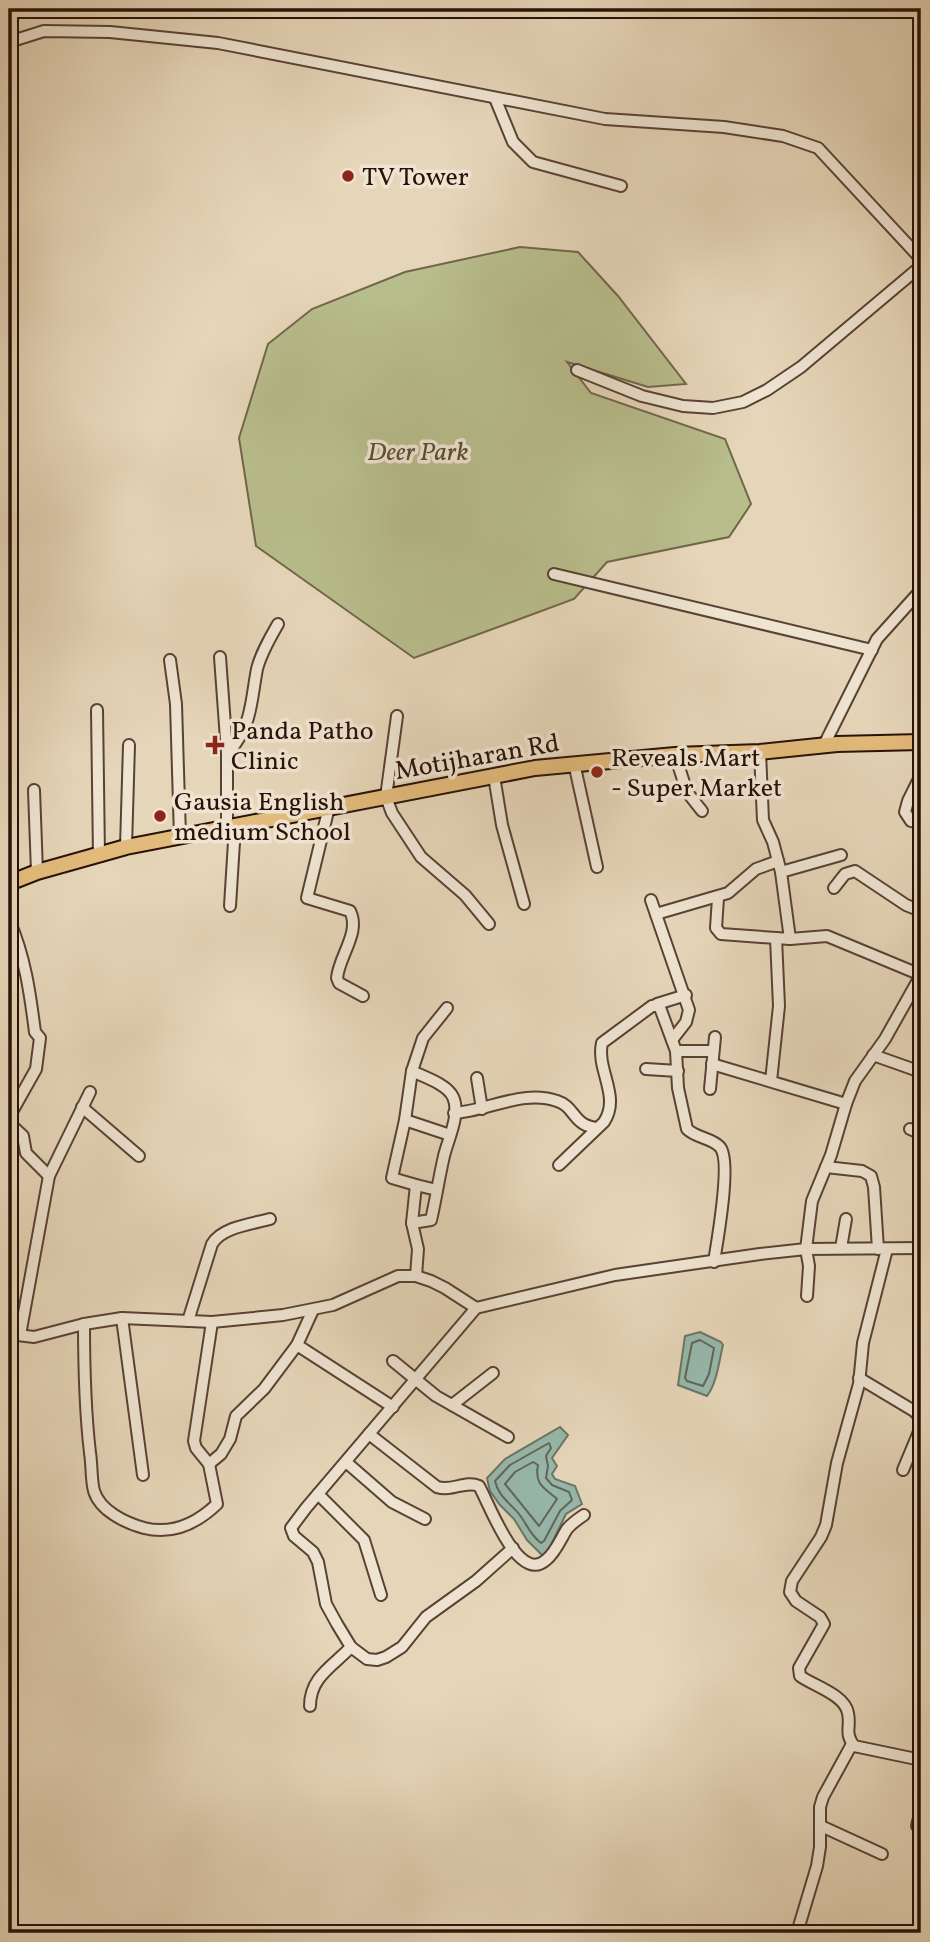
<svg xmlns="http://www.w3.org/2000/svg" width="930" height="1942" font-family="Vollkorn,serif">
  <rect width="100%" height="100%" fill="#e6d6b9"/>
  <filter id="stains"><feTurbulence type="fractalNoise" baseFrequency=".00286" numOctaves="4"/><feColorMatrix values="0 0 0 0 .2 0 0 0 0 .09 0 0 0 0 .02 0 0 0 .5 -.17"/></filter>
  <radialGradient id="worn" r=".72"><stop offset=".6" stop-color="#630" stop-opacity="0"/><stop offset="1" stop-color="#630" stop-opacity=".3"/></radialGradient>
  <!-- green -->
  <path fill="#b8bd8c" stroke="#70674a" stroke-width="2" d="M 520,247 L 578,252 L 618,296 L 686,384 L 648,387 L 567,362 L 591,393 L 725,439 L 751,504 L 729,537 L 607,562 L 574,599 L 414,658 L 256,546 L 239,438 L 268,344 L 312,309 L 405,272 Z"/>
  <!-- water -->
  <g fill="#97b9ac" stroke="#6b766a" stroke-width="2">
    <path d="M 700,1332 L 721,1342 L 723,1345 C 719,1361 717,1383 707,1396 L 678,1385 L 685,1336 Z"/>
    <path d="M 560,1427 L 568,1435 L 552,1458 L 557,1466 L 552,1474 L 555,1479 L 575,1486 L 582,1504 L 566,1514 L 548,1551 L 543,1556 L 527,1540 L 514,1519 L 500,1505 L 490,1491 L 487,1478 L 505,1459 Z"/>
  </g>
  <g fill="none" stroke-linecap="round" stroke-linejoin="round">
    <!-- shore -->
    <g stroke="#60655a" stroke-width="2">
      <path d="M 700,1340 L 714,1348 L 709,1374 L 703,1386 L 687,1381 L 685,1378 L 692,1343 Z"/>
      <path d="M 549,1443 L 551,1448 L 546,1456 L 548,1466 L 546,1478 L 552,1485 L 569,1492 L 572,1500 L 560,1511 L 544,1541 L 541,1543 C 530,1535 527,1524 519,1514 C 510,1503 498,1496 495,1481 L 510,1465 Z"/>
      <path d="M 533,1462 L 538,1465 C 534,1485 545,1488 557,1499 L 539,1526 L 505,1484 L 515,1472 Z"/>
    </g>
    <defs>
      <g id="minor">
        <path d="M 9,42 L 44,31 L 110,32 L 218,43 L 605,119 L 724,127 L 783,136 L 818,148 L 921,259"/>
        <path d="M 495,98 L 513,142 L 533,162 L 621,186"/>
        <path d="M 577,370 L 642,396 L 683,406 L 713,408 L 743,402 L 767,390 L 801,367 L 921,266"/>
        <path d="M 554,574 L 872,650"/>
        <path d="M 220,657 L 227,753 L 227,828"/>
        <path d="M 170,660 L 176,704 L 180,837"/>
        <path d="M 97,710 L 99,856"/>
        <path d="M 397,716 L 386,797 L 392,813 L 421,857 L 465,895 L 489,924"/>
        <path d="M 824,745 L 877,639 L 921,590"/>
        <path d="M 760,752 L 763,820 L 773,842 L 781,872 L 841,855"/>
        <path d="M 227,755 C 253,723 250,706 257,669 C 261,653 270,638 278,624"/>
        <path d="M 675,755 L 687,792 L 702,811"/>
        <path d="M 574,763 L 597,867"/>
        <path d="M 921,775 L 908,801 L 905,812 L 911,821 L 921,823"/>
        <path d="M 494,776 L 502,825 L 524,904"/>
        <path d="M 34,790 L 37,872"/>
        <path d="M 329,807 L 307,898 L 350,911 C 361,932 339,956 337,978 L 339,983 L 363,996"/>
        <path d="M 126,847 L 129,745"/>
        <path d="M 781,872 L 790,939"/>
        <path d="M 834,888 L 845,874 L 855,871 L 906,905 L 921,911"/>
        <path d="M 718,898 L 716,928 L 721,934 L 790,939 L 827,936 L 921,975"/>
        <path d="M 651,900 L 689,1010 L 686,1022 L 672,1040"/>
        <path d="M 230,906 L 235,826"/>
        <path d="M 656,914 L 728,893 L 756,869 L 778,861"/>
        <path d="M 9,920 C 25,956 30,993 35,1032 L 40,1038 L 36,1069 L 9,1117"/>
        <path d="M 657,1004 L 686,995"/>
        <path d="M 676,1051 L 713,1051"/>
        <path d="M 873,1055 L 921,1072"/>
        <path d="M 712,1064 L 846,1104"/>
        <path d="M 646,1069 L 678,1071"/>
        <path d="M 477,1078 L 482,1109"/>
        <path d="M 771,1081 L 779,1006 L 776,938"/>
        <path d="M 710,1089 L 715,1037"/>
        <path d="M 82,1107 L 139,1156"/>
        <path d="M 454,1113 C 487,1111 524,1089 557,1101 C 570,1105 572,1115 581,1122 C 585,1126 591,1127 596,1128"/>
        <path d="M 405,1120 L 412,1071"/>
        <path d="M 9,1123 L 23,1136 L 26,1153 L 49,1176"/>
        <path d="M 910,1129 L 921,1134"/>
        <path d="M 559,1165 L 604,1122 C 621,1096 596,1070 602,1043 L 652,1006 L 659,1005 L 676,1051 L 678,1088 L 687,1129 C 696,1138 712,1138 720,1147 C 732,1161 717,1242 714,1262"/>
        <path d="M 826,1167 L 862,1171 L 871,1176 L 874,1187 L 878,1249"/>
        <path d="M 416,1185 L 392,1178 L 405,1120 L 450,1135"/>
        <path d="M 412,1223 L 416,1185 L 437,1190"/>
        <path d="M 841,1248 L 846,1219"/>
        <path d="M 887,1249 L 863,1343 L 859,1384 L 837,1463 L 826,1525 L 821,1537 L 792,1581 L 790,1592 L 796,1601 L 820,1617 L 824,1624 L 799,1668 L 800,1676 C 814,1686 845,1695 848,1713 C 851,1728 844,1732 854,1746 L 921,1760"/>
        <path d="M 416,1276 L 418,1249 L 412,1223 L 431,1220 C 436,1199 439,1177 444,1156 C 448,1139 461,1114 453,1097 C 447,1084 424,1077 412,1071 L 423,1038 L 447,1008"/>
        <path d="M 807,1296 L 809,1266 L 806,1249 L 812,1201 L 831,1155 L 846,1104 L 855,1081 L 885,1039 L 921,975"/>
        <path d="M 122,1318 L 143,1475"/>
        <path d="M 188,1321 L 212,1244 C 222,1227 252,1224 270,1219"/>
        <path d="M 212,1322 L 194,1441 L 196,1448 L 209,1464 L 221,1454 L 230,1439 L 236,1416 L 264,1389 L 297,1345 L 313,1310"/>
        <path d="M 84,1324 C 84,1367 85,1410 90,1453 C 92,1465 91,1480 94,1491 C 100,1511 126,1523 144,1528 C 172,1535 197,1523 217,1504 L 209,1464"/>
        <path d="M 9,1334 L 34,1337 L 84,1324 L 122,1318 L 212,1322 L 283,1315 L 333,1305 L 398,1276 L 416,1276 L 431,1281 L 445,1288 L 476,1308"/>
        <path d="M 20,1335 L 49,1176 L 90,1092"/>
        <path d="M 297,1345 L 393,1407"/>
        <path d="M 393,1361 L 436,1396 L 508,1437"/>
        <path d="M 859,1378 L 914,1411 L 921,1418 L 921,1427 L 903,1470"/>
        <path d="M 452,1405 L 493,1373"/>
        <path d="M 369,1434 L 437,1487 C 452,1492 465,1480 479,1486 C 489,1503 518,1585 546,1560 C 556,1552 560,1540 567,1529 C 572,1523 578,1519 584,1515"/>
        <path d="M 346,1462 L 392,1502 L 425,1519"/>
        <path d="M 318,1494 L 364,1540 L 381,1595"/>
        <path d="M 513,1548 L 476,1581 L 426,1617 L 402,1647 L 386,1657 L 377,1660 L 367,1659 L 351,1647 L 337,1624 L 326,1604 L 318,1562 L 313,1552 L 294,1536 L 291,1528 L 306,1508 L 476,1308 L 615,1275 L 760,1254 L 806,1249 L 921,1248"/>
        <path d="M 310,1706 C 310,1677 333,1666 351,1647"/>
        <path d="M 821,1826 L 882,1854"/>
        <path d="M 917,1826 L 921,1810"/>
        <path d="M 797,1933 L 817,1866 L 820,1847 L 820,1807 L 823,1797 L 852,1744"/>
      </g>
      <path id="major" d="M 9,883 L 37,872 L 126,847 L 535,768 L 675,755 L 760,752 L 837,744 L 921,742"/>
    </defs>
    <!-- minor casing -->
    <use href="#minor" stroke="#584234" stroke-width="14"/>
    <!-- major casing -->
    <use href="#major" stroke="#281107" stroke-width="18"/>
    <!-- minor -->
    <use href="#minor" stroke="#efe4d2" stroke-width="10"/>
    <!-- major -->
    <use href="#major" stroke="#e3bb7c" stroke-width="14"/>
  </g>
  <!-- markers -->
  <g fill="#8f2418" stroke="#efe4d2" stroke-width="2.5">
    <circle cx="348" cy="176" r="7"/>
    <path d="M211.5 734.5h7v7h7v7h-7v7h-7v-7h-7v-7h7z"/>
    <circle cx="597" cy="772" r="7"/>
    <circle cx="160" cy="816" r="7"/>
  </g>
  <g text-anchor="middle" stroke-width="7" stroke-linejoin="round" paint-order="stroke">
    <!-- poi labels -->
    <g font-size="26" fill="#281107" stroke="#efe4d2" text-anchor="start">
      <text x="362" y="185">TV Tower</text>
      <text x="231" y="739">Panda Patho<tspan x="231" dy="30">Clinic</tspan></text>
      <text x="611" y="766">Reveals Mart<tspan x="611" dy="30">- Super Market</tspan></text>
      <text x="174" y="810">Gausia English<tspan x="174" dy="30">medium School</tspan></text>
    </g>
    <!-- park labels -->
    <g font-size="26" font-style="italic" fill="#5a4d36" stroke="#efe4d2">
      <text x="418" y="460">Deer Park</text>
    </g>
    <!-- street labels -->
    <g font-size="26" fill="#281107" stroke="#efe4d2">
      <text transform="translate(477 756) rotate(-10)" y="9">Motijharan Rd</text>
    </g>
  </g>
  <!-- margin -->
  <rect width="930" height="1942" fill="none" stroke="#e6d6b9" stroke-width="35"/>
  <rect x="10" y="10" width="909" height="1921" fill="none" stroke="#281107" stroke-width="3.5"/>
  <rect x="18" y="18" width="895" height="1907" fill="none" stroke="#281107" stroke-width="2"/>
  <rect width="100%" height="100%" filter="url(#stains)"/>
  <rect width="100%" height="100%" fill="url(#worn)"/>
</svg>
